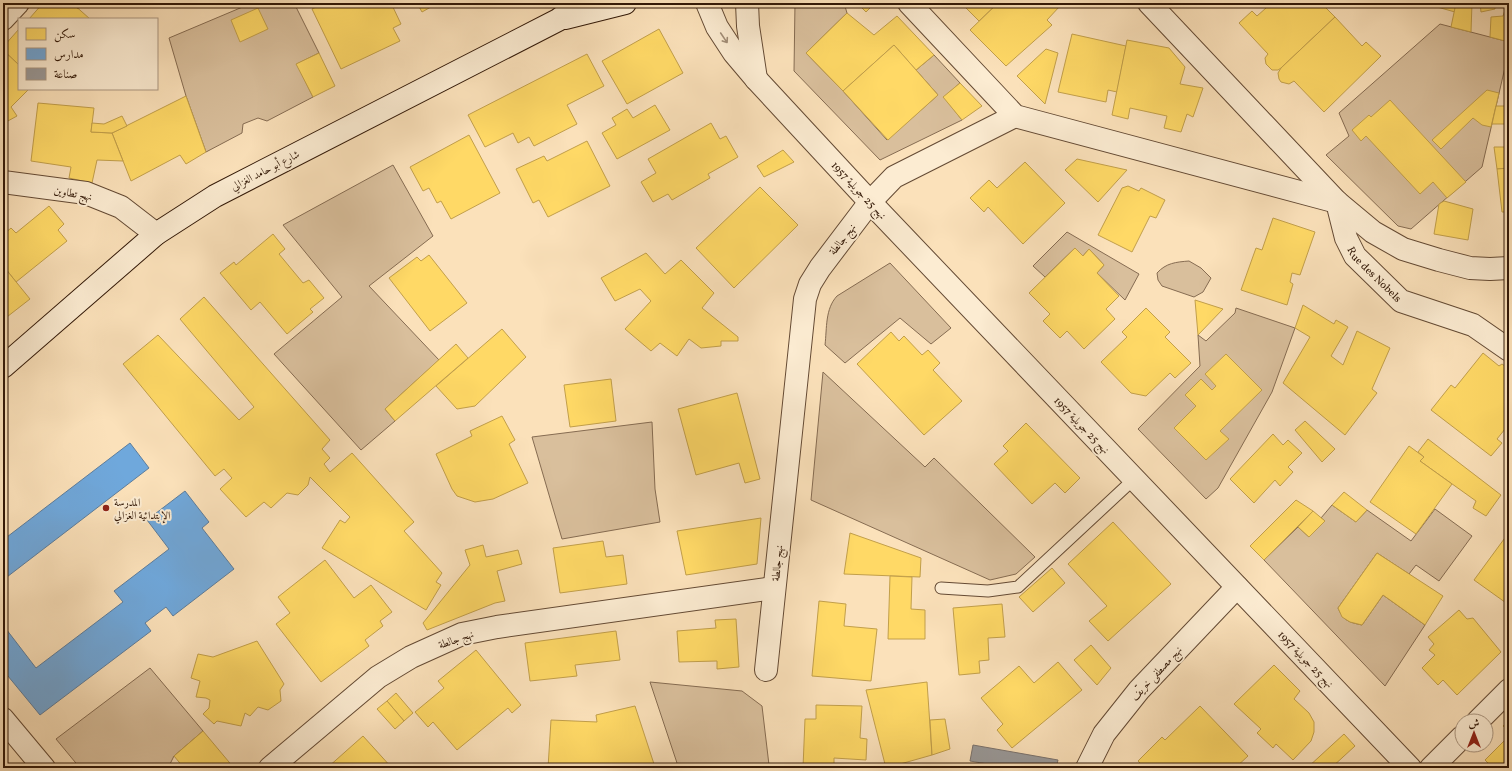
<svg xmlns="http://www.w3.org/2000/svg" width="1512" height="771" font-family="Vollkorn,Amiri,serif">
  <rect width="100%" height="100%" fill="#fbe1ba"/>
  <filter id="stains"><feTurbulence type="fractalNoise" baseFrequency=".005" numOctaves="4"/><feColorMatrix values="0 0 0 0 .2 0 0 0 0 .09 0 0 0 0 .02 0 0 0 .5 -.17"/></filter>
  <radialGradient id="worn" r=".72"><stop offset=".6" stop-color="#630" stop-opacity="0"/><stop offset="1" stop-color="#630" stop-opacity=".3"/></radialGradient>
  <!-- green -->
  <g fill="#d9bf9c" stroke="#866c52">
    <path d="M 252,3 L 294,3 L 319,53 L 297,64 L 313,97 L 267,121 L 258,118 L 243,124 L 242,133 L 206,152 L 186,96 L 169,38 Z"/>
    <path d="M 795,3 L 844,3 L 847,13 L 806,53 L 843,91 L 887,140 L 938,95 L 916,70 L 934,55 L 960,83 L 944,97 L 962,120 L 880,160 L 794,71 Z"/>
    <path d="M 1440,24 L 1509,42 L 1509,50 L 1482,167 L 1411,229 L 1398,226 L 1326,155 L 1349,136 L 1339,113 Z"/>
    <path d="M 393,165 L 433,236 L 369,286 L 439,360 L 385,409 L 395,421 L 361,450 L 274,354 L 342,297 L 283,225 Z"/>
    <path d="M 1067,232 L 1139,274 L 1125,300 L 1097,273 L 1104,265 L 1089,249 L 1083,256 L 1075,248 L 1045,277 L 1033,266 Z"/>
    <path d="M 1189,261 L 1201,268 L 1211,278 L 1203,292 L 1194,297 L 1162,286 L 1158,280 L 1157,273 C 1166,263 1176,262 1189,261 Z"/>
    <path d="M 890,263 L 951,328 L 931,344 L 900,318 L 845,363 L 825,345 C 827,328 825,309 837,296 Z"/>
    <path d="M 1236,308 L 1295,328 L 1272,392 L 1218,488 L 1206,499 L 1138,429 L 1200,366 L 1198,335 L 1206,341 L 1235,313 Z"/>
    <path d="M 823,372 L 925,467 L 934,458 L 1035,557 L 1016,574 L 990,580 L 811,500 Z"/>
    <path d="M 652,422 L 655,489 L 660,522 L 562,539 L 532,437 Z"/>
    <path d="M 1332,505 L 1356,522 L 1367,510 L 1411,541 L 1435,509 L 1472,536 L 1439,581 L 1416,565 L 1409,574 L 1377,553 L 1338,608 C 1344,621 1348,622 1362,625 L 1383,595 L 1425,625 L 1385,686 L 1264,560 L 1298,527 L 1309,537 L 1325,521 L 1321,518 Z"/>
    <path d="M 150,668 L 203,731 L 174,756 L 168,768 L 80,768 L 56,739 Z"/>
    <path d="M 650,682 L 742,691 L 762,706 L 769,765 L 754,768 L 677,768 L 677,763 Z"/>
  </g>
  <!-- homes -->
  <g fill="#ffd966" stroke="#c29f4a">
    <path d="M 43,3 L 72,3 L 90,19 L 29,19 Z"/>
    <path d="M 72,3 L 85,3 L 78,9 Z"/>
    <path d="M 324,3 L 346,3 L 347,6 L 353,3 L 391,3 L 401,24 L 393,28 L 400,41 L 341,69 L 312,9 Z"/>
    <path d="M 417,3 L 438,3 L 422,12 Z"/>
    <path d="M 857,3 L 875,3 L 866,12 Z"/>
    <path d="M 961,3 L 998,3 L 979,21 Z"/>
    <path d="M 998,3 L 1057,3 L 1060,6 L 1047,20 L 1052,25 L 1006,66 L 970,30 Z"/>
    <path d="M 1261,3 L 1321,3 L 1335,17 L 1281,68 L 1278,70 L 1272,70 L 1266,64 L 1265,58 L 1268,54 L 1239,23 L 1252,11 L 1257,16 L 1266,8 Z"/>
    <path d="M 1423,3 L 1456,3 L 1455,12 Z"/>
    <path d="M 1456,3 L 1472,3 L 1471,32 L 1451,27 Z"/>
    <path d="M 1480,3 L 1495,3 L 1495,9 L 1481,12 Z"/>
    <path d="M 258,8 L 268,29 L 240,42 L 231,20 Z"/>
    <path d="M 1505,10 L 1509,10 L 1509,42 L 1490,37 L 1491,17 L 1503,16 Z"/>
    <path d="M 847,13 L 874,35 L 897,16 L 934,55 L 916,70 L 894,45 L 843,91 L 806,53 Z"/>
    <path d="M 1335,17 L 1362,46 L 1366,42 L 1381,56 L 1324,112 L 1294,81 L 1289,84 L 1281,82 L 1279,79 L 1278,73 L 1281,68 Z"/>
    <path d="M 19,29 L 19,65 L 3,50 L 3,47 Z"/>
    <path d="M 659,29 L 683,73 L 627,104 L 602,61 Z"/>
    <path d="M 1072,34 L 1126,46 L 1117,92 L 1108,90 L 1106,102 L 1058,92 Z"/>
    <path d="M 1127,40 L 1169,48 L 1185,67 L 1180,84 L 1203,88 L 1193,117 L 1187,114 L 1181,132 L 1164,128 L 1167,116 L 1130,108 L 1128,119 L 1112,115 Z"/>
    <path d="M 894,45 L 938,95 L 888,140 L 843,91 Z"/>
    <path d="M 1046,49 L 1058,53 L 1045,104 L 1017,76 Z"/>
    <path d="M 3,50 L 19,65 L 19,89 L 29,89 L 11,107 L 17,116 L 6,122 L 3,119 Z"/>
    <path d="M 319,53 L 335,86 L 313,97 L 296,64 Z"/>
    <path d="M 587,54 L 604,86 L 567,105 L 577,124 L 534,146 L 529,137 L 518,143 L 513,133 L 485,147 L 468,115 Z"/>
    <path d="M 960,83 L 982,106 L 962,120 L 943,97 Z"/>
    <path d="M 1487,90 L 1499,93 L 1491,127 L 1482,125 L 1473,118 L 1441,149 L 1432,140 Z"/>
    <path d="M 186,96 L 206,152 L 186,164 L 180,155 L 131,181 L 112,133 Z"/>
    <path d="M 1390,100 L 1466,182 L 1447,198 L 1433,182 L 1420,194 L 1366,136 L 1361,141 L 1352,130 L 1369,115 L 1371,117 Z"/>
    <path d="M 38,103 L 94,108 L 91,132 L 112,133 L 123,161 L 97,160 L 92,183 L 69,178 L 71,167 L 31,161 Z"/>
    <path d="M 655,105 L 670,130 L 617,159 L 602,133 L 616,125 L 612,118 L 627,109 L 633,118 Z"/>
    <path d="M 1496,106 L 1509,106 L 1509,124 L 1492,124 Z"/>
    <path d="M 122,116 L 127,126 L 112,133 L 91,132 L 92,123 L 104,124 Z"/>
    <path d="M 711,123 L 720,139 L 726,136 L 738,157 L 708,174 L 710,178 L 672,200 L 668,194 L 653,202 L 641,182 L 656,173 L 648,159 Z"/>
    <path d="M 469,135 L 500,193 L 451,219 L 441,201 L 437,203 L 429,188 L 423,191 L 410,167 Z"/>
    <path d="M 587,141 L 610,186 L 548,217 L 539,200 L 533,203 L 516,169 L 544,156 L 547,161 Z"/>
    <path d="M 1494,147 L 1509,147 L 1509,168 L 1497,169 Z"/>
    <path d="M 783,150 L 794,162 L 764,177 L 757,166 Z"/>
    <path d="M 1077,159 L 1127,170 L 1098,202 L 1065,170 Z"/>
    <path d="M 1025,162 L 1065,203 L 1023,244 L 988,207 L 984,212 L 970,198 L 989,180 L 997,188 Z"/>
    <path d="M 1509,168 L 1509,212 L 1502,212 L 1497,169 Z"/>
    <path d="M 1128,186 L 1139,191 L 1141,188 L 1165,200 L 1156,218 L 1150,216 L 1132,252 L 1098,235 L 1122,188 Z"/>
    <path d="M 760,187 L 798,225 L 734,288 L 696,248 Z"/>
    <path d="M 1444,201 L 1473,209 L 1468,240 L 1434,234 L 1439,204 Z"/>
    <path d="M 49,206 L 64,224 L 58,230 L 67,241 L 16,282 L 3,265 L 3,235 L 11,228 L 16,233 Z"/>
    <path d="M 1273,218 L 1315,232 L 1300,275 L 1292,273 L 1290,282 L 1293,284 L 1287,305 L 1241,290 L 1256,248 L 1262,250 Z"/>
    <path d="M 273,234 L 285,249 L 279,254 L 303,283 L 309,280 L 324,298 L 310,309 L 313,312 L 287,334 L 260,302 L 251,310 L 220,273 L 234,262 L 236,265 Z"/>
    <path d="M 1075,248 L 1083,256 L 1089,249 L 1104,265 L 1097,273 L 1119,296 L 1106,309 L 1115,319 L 1084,349 L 1067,331 L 1060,338 L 1043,321 L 1050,314 L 1029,293 Z"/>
    <path d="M 646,253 L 665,274 L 681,260 L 714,293 L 702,308 L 738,337 L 738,341 L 721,341 L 721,346 L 701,348 L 689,339 L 677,356 L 660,343 L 651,351 L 625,329 L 651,301 L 640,289 L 615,301 L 601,278 Z"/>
    <path d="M 429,255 L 467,303 L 430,331 L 389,278 L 417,257 L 421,261 Z"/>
    <path d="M 4,267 L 30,299 L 3,320 L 3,268 Z"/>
    <path d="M 204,297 L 330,440 L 322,449 L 330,458 L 324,464 L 330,472 L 352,453 L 414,522 L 404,531 L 442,573 L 436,582 L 441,585 L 426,610 L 322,548 L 340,520 L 345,523 L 350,517 L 310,477 L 308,485 L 298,495 L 287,493 L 271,508 L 264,502 L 246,517 L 220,489 L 232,478 L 224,469 L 215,476 L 123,364 L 158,335 L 239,420 L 254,407 L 180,319 Z"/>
    <path d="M 1195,300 L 1223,309 L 1198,335 Z"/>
    <path d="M 1303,305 L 1334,324 L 1336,320 L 1348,327 L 1331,356 L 1343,365 L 1357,331 L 1390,348 L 1372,389 L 1377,393 L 1345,435 L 1283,383 L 1310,337 L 1295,328 Z"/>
    <path d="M 1146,308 L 1170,332 L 1165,337 L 1191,363 L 1175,378 L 1170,373 L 1146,396 L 1131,393 L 1101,362 L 1127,337 L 1122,332 Z"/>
    <path d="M 502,329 L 526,357 L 475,406 L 457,409 L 436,386 Z"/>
    <path d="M 891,332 L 899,341 L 904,336 L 922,355 L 928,350 L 940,363 L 933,370 L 962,401 L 924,435 L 857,364 Z"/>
    <path d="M 456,344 L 468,358 L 395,421 L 385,409 Z"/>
    <path d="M 1483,353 L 1499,366 L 1502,364 L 1509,369 L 1509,424 L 1497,439 L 1502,443 L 1491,456 L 1431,410 L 1451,385 L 1455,388 Z"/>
    <path d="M 1226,354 L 1262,390 L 1220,431 L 1229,439 L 1206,460 L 1174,428 L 1196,406 L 1185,395 L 1201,379 L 1212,390 L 1216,386 L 1205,374 Z"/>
    <path d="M 611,379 L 616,421 L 570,427 L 564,385 Z"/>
    <path d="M 737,393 L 760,479 L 745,483 L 739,463 L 696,475 L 678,409 Z"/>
    <path d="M 502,416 L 515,440 L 509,444 L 528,483 L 493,499 L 475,502 L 457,496 L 452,489 L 436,454 L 472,436 L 470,431 Z"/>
    <path d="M 1305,421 L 1335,449 L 1322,462 L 1295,430 Z"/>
    <path d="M 1026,423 L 1080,478 L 1065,493 L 1055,483 L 1032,504 L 994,464 L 1008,451 L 1003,446 Z"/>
    <path d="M 1273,434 L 1283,445 L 1288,440 L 1302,453 L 1288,467 L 1293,472 L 1280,486 L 1275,480 L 1254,503 L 1230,479 Z"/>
    <path d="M 1428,439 L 1501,495 L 1486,516 L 1473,508 L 1476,501 L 1420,461 L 1424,457 L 1418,452 Z"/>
    <path d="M 1409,446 L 1424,457 L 1420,461 L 1452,484 L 1416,534 L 1370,502 Z"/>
    <path d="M 1344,492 L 1367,510 L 1356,522 L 1332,505 Z"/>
    <path d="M 1296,500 L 1313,511 L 1264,560 L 1250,546 Z"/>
    <path d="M 1313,511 L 1325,521 L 1309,537 L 1298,527 Z"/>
    <path d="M 761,518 L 757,564 L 686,575 L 677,531 Z"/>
    <path d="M 1113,522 L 1171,584 L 1108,641 L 1089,621 L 1107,606 L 1068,564 Z"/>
    <path d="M 850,533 L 921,558 L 920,577 L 844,574 Z"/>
    <path d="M 1507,535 L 1509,537 L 1509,605 L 1474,580 Z"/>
    <path d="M 603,541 L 606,557 L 623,555 L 627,584 L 560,593 L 553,548 Z"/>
    <path d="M 483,545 L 486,557 L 518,550 L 522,564 L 497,571 L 505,601 L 495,603 L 427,630 L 423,623 L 470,565 L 465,550 Z"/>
    <path d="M 1377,553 L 1443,596 L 1425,625 L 1383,595 L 1362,625 L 1350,622 L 1342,617 L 1338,608 Z"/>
    <path d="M 325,560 L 354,598 L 371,585 L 392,612 L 380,621 L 383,626 L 365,640 L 369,646 L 321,682 L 276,624 L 290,613 L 278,597 Z"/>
    <path d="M 1052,568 L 1065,583 L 1033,612 L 1019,597 Z"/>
    <path d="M 890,576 L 912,577 L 911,609 L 925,610 L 925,639 L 888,639 Z"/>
    <path d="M 819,601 L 846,604 L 844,626 L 877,629 L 871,681 L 812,676 Z"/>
    <path d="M 1002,604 L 1005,637 L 988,638 L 989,660 L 979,661 L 980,673 L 959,675 L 953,608 Z"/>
    <path d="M 1459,610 L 1467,619 L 1473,618 L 1501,652 L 1457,695 L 1443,680 L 1438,685 L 1422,668 L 1435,655 L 1429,650 L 1434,644 L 1428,637 Z"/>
    <path d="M 736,619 L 739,667 L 717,669 L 717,661 L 679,662 L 677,631 L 716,628 L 715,620 Z"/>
    <path d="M 616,631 L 620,660 L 575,665 L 577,676 L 530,681 L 525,643 Z"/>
    <path d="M 257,641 L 284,684 L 280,690 L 281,701 L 268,710 L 258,707 L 250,716 L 245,713 L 241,726 L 217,721 L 214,724 L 203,714 L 209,708 L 210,700 L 206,698 L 196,697 L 200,681 L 191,678 L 198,654 L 213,657 Z"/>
    <path d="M 1091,645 L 1111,668 L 1097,685 L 1074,660 Z"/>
    <path d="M 476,650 L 521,705 L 512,713 L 508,708 L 457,750 L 433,722 L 428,727 L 415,712 L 444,688 L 438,681 Z"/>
    <path d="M 1058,662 L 1082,690 L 1012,748 L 997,730 L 1003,724 L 981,698 L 1019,666 L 1034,683 Z"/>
    <path d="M 1274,665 L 1300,691 L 1294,699 L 1309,713 L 1314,722 L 1314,732 L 1311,741 L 1293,760 L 1276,744 L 1273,748 L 1257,733 L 1261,729 L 1234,704 Z"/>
    <path d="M 927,682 L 932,755 L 886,768 L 866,690 Z"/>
    <path d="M 396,693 L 413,713 L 404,721 L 387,701 Z"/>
    <path d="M 387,701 L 404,721 L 395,729 L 377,709 Z"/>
    <path d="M 816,705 L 862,706 L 860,738 L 867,739 L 866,760 L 834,758 L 834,768 L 803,768 L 805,719 L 816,719 Z"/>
    <path d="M 635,706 L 654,764 L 643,768 L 548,768 L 551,720 L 597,722 L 596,715 Z"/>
    <path d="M 1200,706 L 1248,756 L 1235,768 L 1145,768 L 1138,761 L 1162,737 L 1165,740 Z"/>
    <path d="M 945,719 L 950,749 L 932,755 L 930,720 Z"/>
    <path d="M 1509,720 L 1509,731 L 1503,726 Z"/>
    <path d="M 203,731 L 234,768 L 184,768 L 174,756 Z"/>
    <path d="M 1344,734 L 1355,746 L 1331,768 L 1307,768 Z"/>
    <path d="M 363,736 L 392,768 L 327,768 Z"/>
    <path d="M 1509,736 L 1509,768 L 1493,768 L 1485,760 Z"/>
  </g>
  <!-- schools -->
  <g fill="#6fa8dc" stroke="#5d7d9c">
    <path d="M 130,443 L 149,468 L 3,580 L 3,540 Z"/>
    <path d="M 185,491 L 209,522 L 202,528 L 234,569 L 173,616 L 166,607 L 145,623 L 151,631 L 40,715 L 3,670 L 3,625 L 36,668 L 123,602 L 114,591 L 169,549 L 147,520 Z"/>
  </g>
  <!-- industry -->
  <path fill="#999" stroke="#7a726d" d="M 973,745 L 1058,760 L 1056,768 L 1011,768 L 970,761 Z"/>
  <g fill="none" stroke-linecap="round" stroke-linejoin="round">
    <defs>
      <path id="lane" d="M 941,588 L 988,591 L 1018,587 L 1134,479"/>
      <g id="street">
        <path d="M 707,3 L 717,27 L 734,53 L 756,79 L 870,202 L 1410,768"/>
        <path d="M 747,3 L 748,26 L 756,79"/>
        <path id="s1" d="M 909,3 L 1015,116 L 1337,202 L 1346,238 L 1355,256 L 1401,301 L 1473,325 L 1509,350"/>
        <path d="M 1149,3 L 1337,202 L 1373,232 L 1403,249 L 1439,260 L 1470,268 L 1490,269 L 1509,268"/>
        <path d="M 3,19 L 18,3"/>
        <path d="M 3,182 L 86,193 L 121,207 L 156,234"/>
        <path d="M 766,670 L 805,299 L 810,284 L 820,268 L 870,202 L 894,177 L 1015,116"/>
        <path d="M 3,719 L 44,768"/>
        <path d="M 1478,721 L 1509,690"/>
        <path d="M 270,768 L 378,677 L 411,657 L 462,634 L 497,627 L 774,588"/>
        <path d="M 1087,768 L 1104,734 L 1139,690 L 1237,587"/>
        <path d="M 1431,768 L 1462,737"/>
      </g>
      <g id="secondary">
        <path d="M 565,18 L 625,3"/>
        <path d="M 3,367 L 156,234 L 215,196 L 558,20 L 581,3"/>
      </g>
    </defs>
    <!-- lane casing -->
    <use href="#lane" stroke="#644a34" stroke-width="13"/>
    <!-- street casing -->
    <use href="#street" stroke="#644a34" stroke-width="24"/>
    <!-- secondary casing -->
    <use href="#secondary" stroke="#321807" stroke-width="24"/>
    <!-- lane -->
    <use href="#lane" stroke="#fcecd2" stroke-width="11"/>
    <!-- street -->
    <use href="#street" stroke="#fcecd2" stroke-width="22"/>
    <!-- secondary -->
    <use href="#secondary" stroke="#fcecd2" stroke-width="22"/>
  </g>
  <!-- one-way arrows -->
  <defs><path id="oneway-shaft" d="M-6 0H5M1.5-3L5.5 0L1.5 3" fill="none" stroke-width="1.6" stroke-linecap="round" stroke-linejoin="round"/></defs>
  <use stroke="#a18d77" href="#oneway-shaft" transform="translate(724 38) rotate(56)"/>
  <!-- markers -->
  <circle fill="#8f2418" stroke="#fcecd2" stroke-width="1.5" cx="106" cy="508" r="4"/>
  <g text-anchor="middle" stroke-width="4" stroke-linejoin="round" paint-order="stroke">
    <!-- street labels -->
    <g font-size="11" fill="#321807" stroke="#fcecd2">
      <text transform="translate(265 170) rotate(-27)" y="4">شارع أبو حامد الغزالي</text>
      <text transform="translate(859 190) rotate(47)" y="4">نهج 25 جويلية 1957</text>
      <text transform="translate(73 193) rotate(11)" y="4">نهج تطاوين</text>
      <text transform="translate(842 239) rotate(-52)" y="4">نهج جالطة</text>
      <text dy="4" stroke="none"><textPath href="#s1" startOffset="572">Rue des Nobels</textPath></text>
      <text transform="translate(1082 425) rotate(46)" y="4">نهج 25 جويلية 1957</text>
      <text transform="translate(777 563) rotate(-84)" y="4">نهج جالطة</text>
      <text transform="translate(456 639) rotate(-19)" y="4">نهج جالطة</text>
      <text transform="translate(1306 659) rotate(46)" y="4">نهج 25 جويلية 1957</text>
      <text transform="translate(1156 673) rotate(-47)" y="4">نهج مصطفى خريّف</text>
    </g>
    <!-- poi labels -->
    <g font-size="11" fill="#321807" stroke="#fcecd2" text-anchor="start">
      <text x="114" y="506">المدرسة<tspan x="114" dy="13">الإبتدائية الغزالي</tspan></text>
    </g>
  </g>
  <!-- margin -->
  <rect width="1512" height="771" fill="none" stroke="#fbe1ba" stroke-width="16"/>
  <rect x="4" y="4" width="1504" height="763" fill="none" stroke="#321807" stroke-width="2"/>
  <rect x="8" y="8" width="1496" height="755" fill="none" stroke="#321807"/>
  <!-- legend -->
  <rect x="18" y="18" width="140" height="72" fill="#fcecd2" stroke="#ab9781"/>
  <rect x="26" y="28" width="20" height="12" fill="#ffd966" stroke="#ab9781"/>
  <text x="54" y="38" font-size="12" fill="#321807">سكن</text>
  <rect x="26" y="48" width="20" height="12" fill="#6fa8dc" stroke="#ab9781"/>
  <text x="54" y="58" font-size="12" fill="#321807">مدارس</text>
  <rect x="26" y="68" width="20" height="12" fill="#999999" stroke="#ab9781"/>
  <text x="54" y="78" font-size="12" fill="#321807">صناعة</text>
  <!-- north arrow -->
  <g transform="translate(1474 733)"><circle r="19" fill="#fcecd2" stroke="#ab9781"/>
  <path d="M0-3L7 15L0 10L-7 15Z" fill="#8f2418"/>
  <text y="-6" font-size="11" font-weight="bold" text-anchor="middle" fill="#321807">ش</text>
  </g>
  <rect width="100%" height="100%" filter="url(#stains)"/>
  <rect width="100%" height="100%" fill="url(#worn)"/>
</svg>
